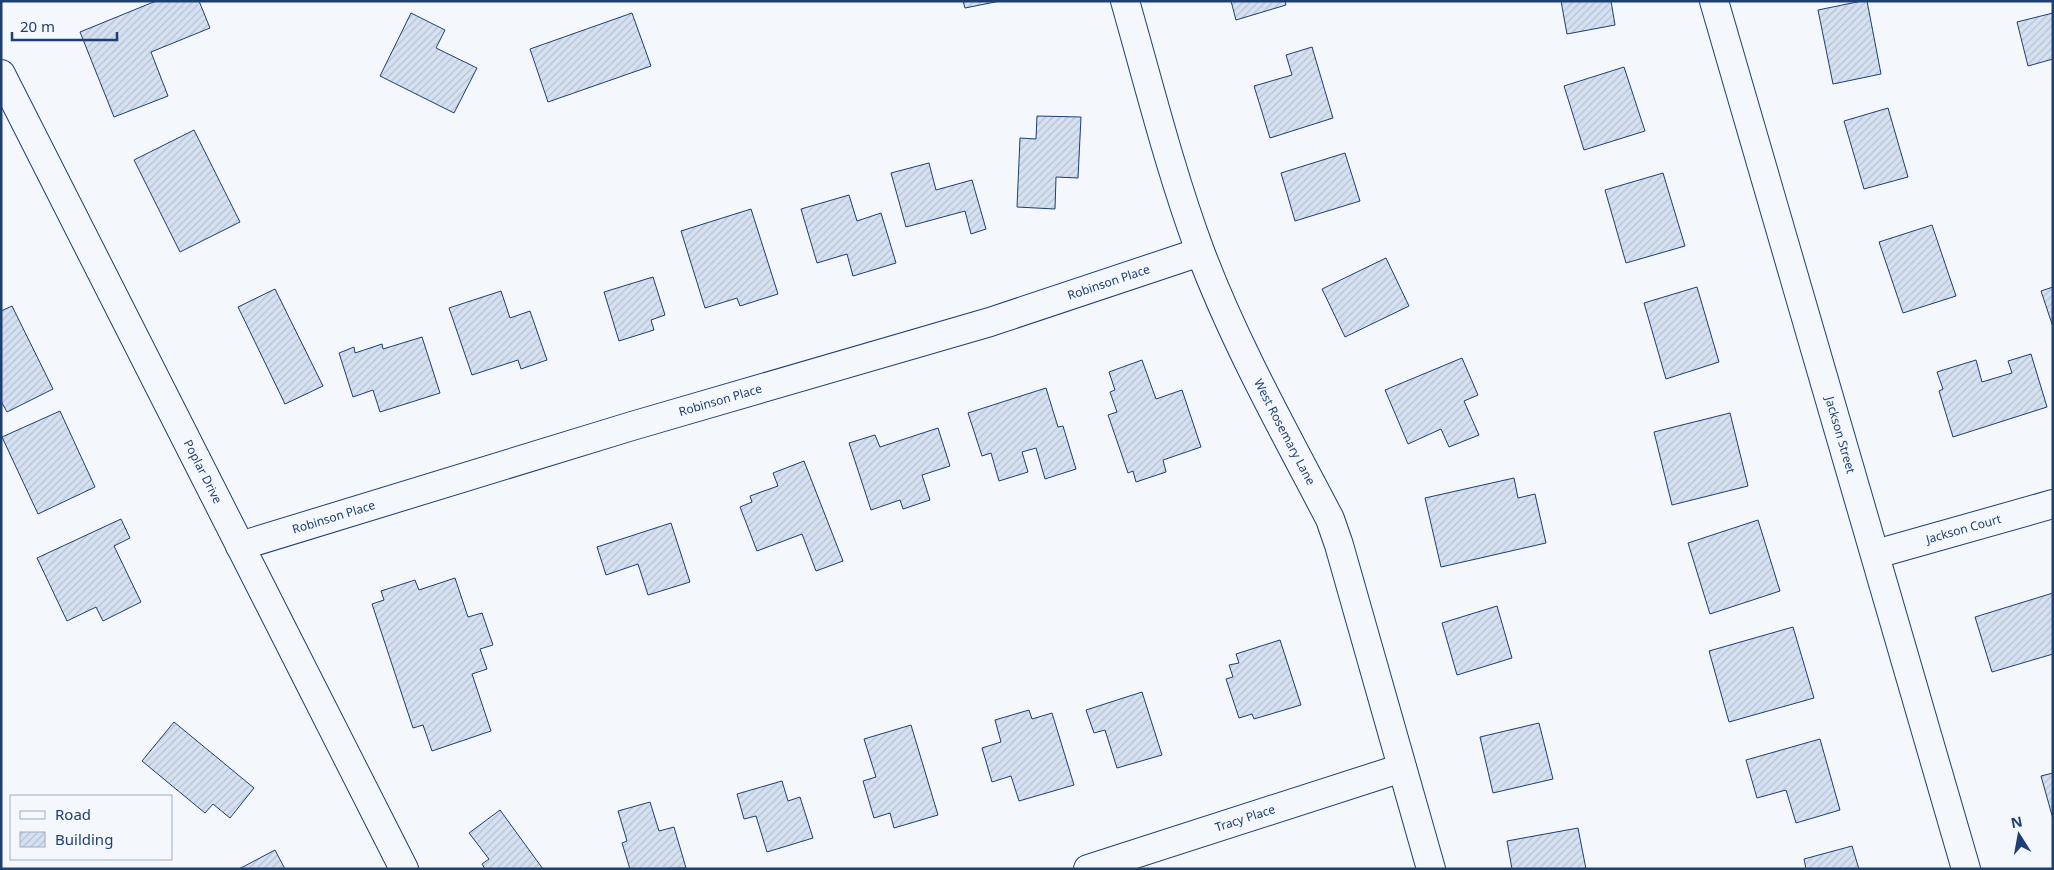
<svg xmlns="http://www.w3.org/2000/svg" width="2054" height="870" font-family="'Noto Sans',sans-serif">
  <defs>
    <pattern id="building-hatch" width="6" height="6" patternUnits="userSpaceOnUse" patternTransform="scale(1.25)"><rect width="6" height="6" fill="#d5e0f0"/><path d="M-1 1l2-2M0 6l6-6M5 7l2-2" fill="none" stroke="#b6c1d1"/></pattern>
  </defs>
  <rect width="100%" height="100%" fill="#f4f7fb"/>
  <!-- building -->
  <g fill="url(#building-hatch)" stroke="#1d3f73">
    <path d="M 156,1 L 199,1 L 210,28 L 151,52 L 168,96 L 114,117 L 80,32 Z"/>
    <path d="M 963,1 L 1000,1 L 965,8 Z"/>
    <path d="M 1231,1 L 1285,1 L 1286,5 L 1236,20 Z"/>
    <path d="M 1561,1 L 1611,1 L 1615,25 L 1567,34 Z"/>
    <path d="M 1862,1 L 1867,1 L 1881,74 L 1833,84 L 1818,10 Z"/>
    <path d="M 411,13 L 445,30 L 436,48 L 477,68 L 454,113 L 380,76 Z"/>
    <path d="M 632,13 L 651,66 L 548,102 L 530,49 Z"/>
    <path d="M 2053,13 L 2053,59 L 2028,66 L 2017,22 Z"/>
    <path d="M 1312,47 L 1333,118 L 1270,138 L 1254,86 L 1292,75 L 1286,55 Z"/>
    <path d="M 1624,67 L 1645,131 L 1584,150 L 1564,86 Z"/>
    <path d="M 1888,108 L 1908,177 L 1864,189 L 1844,121 Z"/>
    <path d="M 1037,116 L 1081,117 L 1078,178 L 1056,177 L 1055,209 L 1017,207 L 1020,138 L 1036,139 Z"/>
    <path d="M 194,130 L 240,222 L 180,252 L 134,160 Z"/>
    <path d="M 1345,153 L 1360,201 L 1295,221 L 1281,173 Z"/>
    <path d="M 929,163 L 936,190 L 972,180 L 986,229 L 971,234 L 965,211 L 906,227 L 891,173 Z"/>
    <path d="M 1663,173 L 1685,246 L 1626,263 L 1605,190 Z"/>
    <path d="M 849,195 L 857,221 L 881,213 L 896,263 L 853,276 L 847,254 L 817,263 L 801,209 Z"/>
    <path d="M 751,209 L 778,294 L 740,306 L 737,298 L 705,308 L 681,231 Z"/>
    <path d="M 1932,225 L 1956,296 L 1903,313 L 1879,242 Z"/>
    <path d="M 1386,258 L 1409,306 L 1345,337 L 1322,289 Z"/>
    <path d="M 653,277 L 665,315 L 651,320 L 654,330 L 619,341 L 604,292 Z"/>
    <path d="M 1697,287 L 1719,362 L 1666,379 L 1644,303 Z"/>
    <path d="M 2053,287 L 2053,327 L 2041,291 Z"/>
    <path d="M 275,289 L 323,386 L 285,404 L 238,307 Z"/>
    <path d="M 501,291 L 510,318 L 530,311 L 547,360 L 521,369 L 518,360 L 472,375 L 449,308 Z"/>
    <path d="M 12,306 L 53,389 L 7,412 L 1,401 L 1,311 Z"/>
    <path d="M 422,337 L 440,393 L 380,412 L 373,390 L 353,397 L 339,353 L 354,347 L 355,353 L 382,344 L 383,349 Z"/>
    <path d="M 2031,354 L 2047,407 L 1953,437 L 1939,391 L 1943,389 L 1937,372 L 1976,360 L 1982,382 L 2012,373 L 2008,361 Z"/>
    <path d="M 1462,358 L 1478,395 L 1464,401 L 1479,435 L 1449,447 L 1441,429 L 1408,444 L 1385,390 Z"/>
    <path d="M 1142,360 L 1156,399 L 1182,390 L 1201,447 L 1163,460 L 1166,472 L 1136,482 L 1133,471 L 1128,473 L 1108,415 L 1117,412 L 1110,392 L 1115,390 L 1109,372 Z"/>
    <path d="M 1046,388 L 1058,427 L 1063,426 L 1076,469 L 1045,479 L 1036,448 L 1022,452 L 1028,472 L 999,481 L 991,453 L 982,456 L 968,413 Z"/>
    <path d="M 60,411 L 95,487 L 38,514 L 2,437 Z"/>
    <path d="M 1730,413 L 1748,486 L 1672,505 L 1654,432 Z"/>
    <path d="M 938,428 L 950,466 L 922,475 L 930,500 L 903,509 L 900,500 L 871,510 L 849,443 L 875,435 L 880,447 Z"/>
    <path d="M 804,461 L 843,561 L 816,571 L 802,534 L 757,551 L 740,507 L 752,502 L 750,496 L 778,486 L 773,473 Z"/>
    <path d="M 1514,478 L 1518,498 L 1535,494 L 1546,543 L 1441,567 L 1425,498 Z"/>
    <path d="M 121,519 L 130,538 L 114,546 L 141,602 L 103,621 L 96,607 L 67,621 L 37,558 Z"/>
    <path d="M 1758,520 L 1780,591 L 1710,614 L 1688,543 Z"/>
    <path d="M 671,523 L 690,582 L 648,595 L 638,564 L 606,575 L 597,547 Z"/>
    <path d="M 455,578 L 468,617 L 482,613 L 493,645 L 480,649 L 487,669 L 472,674 L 491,731 L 432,751 L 423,725 L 413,728 L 372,604 L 384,600 L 381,591 L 415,580 L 419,590 Z"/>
    <path d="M 2053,593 L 2053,654 L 1992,672 L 1975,617 Z"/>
    <path d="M 1497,606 L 1512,658 L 1457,675 L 1442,623 Z"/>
    <path d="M 1793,627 L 1814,698 L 1729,722 L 1709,651 Z"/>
    <path d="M 1280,640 L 1301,705 L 1254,719 L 1252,714 L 1239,718 L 1226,679 L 1233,677 L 1229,665 L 1239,663 L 1236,654 Z"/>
    <path d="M 1142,692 L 1162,755 L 1117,768 L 1105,730 L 1094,733 L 1086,710 Z"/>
    <path d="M 1029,710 L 1032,719 L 1052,713 L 1074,785 L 1019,801 L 1011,776 L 992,782 L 982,748 L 1001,742 L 995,720 Z"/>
    <path d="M 174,722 L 254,788 L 230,818 L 213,804 L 205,813 L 142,761 Z"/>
    <path d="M 1539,723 L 1553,779 L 1493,793 L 1480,737 Z"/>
    <path d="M 911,725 L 938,815 L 894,828 L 890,813 L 874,818 L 863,781 L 876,777 L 864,739 Z"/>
    <path d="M 1820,739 L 1840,810 L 1796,823 L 1786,790 L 1757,798 L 1746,760 Z"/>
    <path d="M 2053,773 L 2053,819 L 2041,776 Z"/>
    <path d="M 782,781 L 788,801 L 800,797 L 813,838 L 767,852 L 756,816 L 744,819 L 737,794 Z"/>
    <path d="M 650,802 L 659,831 L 674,827 L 686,868 L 630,869 L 622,843 L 627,841 L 618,811 Z"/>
    <path d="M 500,810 L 543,869 L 485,869 L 482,864 L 489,859 L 469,833 Z"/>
    <path d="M 1578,828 L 1586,869 L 1512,869 L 1507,841 Z"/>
    <path d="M 1852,846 L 1859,869 L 1806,869 L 1804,859 Z"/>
    <path d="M 275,850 L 285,869 L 239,869 Z"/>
  </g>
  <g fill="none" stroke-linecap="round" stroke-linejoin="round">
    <defs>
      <g id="street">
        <path id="s1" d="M 1125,1 C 1149,85 1170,170 1200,251 C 1235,344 1284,431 1330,519 L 1339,545 L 1431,869"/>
        <path id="s2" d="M 1714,1 L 1966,869"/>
        <path id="s3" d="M 1,74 L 404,869"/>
        <path id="s4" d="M 240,546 L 632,426 L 990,322 L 1200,252"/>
        <path id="s5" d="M 1876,554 L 2053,504"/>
        <path id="s6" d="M 1088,869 L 1402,768"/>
      </g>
    </defs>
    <!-- street casing -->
    <use href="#street" stroke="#1d3f73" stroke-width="30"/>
    <!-- street -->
    <use href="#street" stroke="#f4f7fb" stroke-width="28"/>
  </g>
  <g text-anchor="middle" stroke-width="4" stroke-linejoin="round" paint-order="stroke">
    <!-- street labels -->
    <g font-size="12" fill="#1d3f73" stroke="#f4f7fb">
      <text dy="4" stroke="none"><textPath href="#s4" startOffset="908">Robinson Place</textPath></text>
      <text dy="4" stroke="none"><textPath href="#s4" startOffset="502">Robinson Place</textPath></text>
      <text dy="4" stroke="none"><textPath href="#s1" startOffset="461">West Rosemary Lane</textPath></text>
      <text dy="4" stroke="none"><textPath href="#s2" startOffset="452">Jackson Street</textPath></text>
      <text dy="4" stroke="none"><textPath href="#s3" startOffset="446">Poplar Drive</textPath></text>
      <text dy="4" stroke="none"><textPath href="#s4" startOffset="98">Robinson Place</textPath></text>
      <text dy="4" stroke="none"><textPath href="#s5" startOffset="91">Jackson Court</textPath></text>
      <text dy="4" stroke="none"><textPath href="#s6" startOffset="165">Tracy Place</textPath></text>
    </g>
  </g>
  <!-- border -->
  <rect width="2054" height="870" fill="none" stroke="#1d3f73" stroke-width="5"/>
  <!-- legend -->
  <rect x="10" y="795" width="162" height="65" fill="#f4f7fb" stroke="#9eadc5"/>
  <rect x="20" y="811" width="25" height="8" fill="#f4f7fb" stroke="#9eadc5"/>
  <text x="55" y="820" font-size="15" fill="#1d3f73">Road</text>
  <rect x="20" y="832" width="25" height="15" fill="url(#building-hatch)" stroke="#9eadc5"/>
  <text x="55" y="845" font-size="15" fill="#1d3f73">Building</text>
  <!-- north arrow -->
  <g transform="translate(2019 835) rotate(349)" stroke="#f4f7fb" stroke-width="4" paint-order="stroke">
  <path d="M0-4L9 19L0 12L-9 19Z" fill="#1d3f73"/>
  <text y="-8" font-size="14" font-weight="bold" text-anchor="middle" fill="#1d3f73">N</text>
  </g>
  <!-- scale -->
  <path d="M12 32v8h105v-8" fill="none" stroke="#1d3f73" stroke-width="2.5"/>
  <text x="20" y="32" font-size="15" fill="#1d3f73" stroke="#f4f7fb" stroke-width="4" paint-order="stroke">20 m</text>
</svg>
